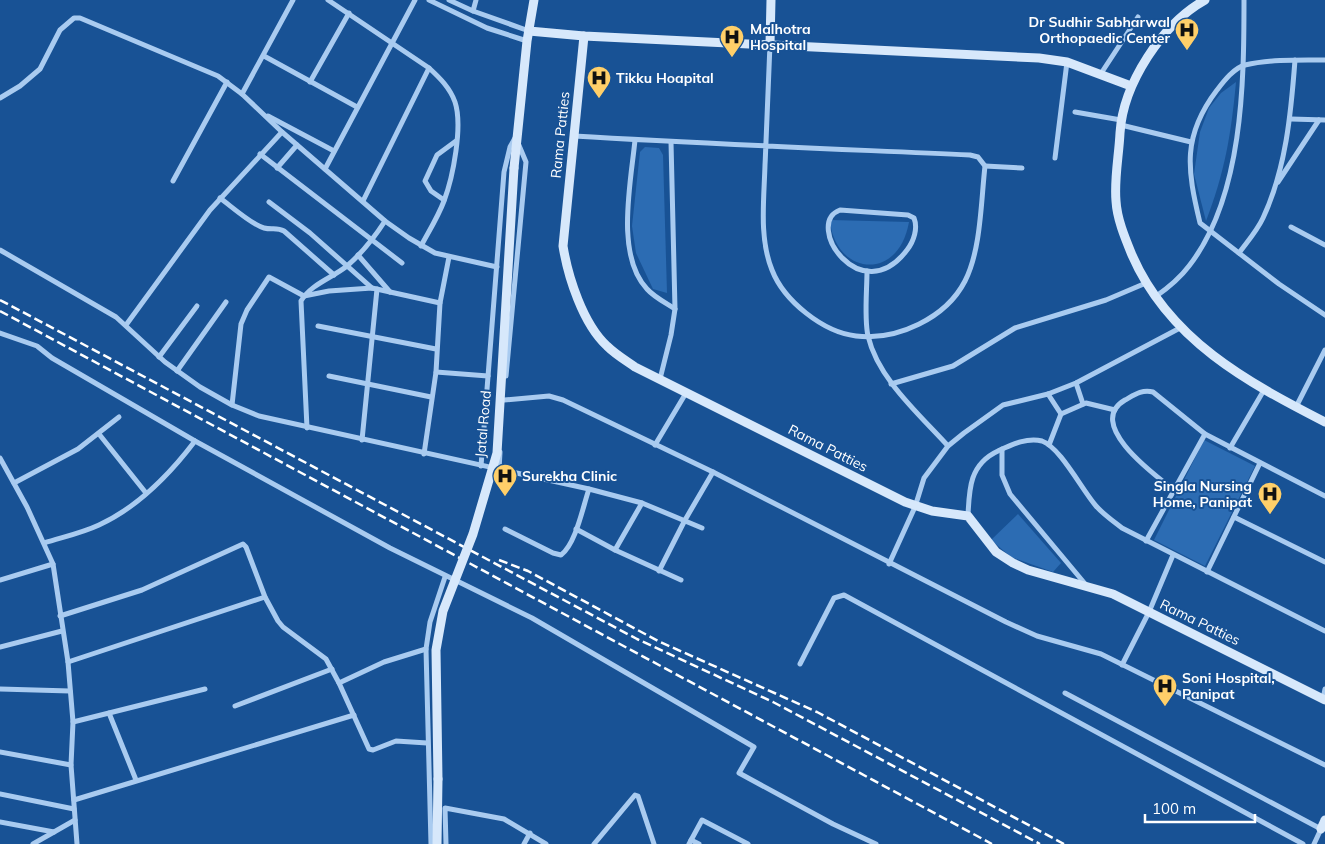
<svg xmlns="http://www.w3.org/2000/svg" width="1325" height="844" font-family="Mulish,sans-serif">
  <rect width="100%" height="100%" fill="#185295"/>
  <!-- green -->
  <g fill="#2c6cb3">
    <path d="M 1236,82 C 1231,135 1225,171 1206,221 L 1194,174 L 1200,132 L 1209,108 L 1221,93 Z"/>
    <path d="M 645,147 L 659,148 L 663,155 L 667,293 L 653,289 L 636,253 L 632,226 L 640,152 Z"/>
    <path d="M 830,220 L 909,222 C 898,284 834,274 830,220 Z"/>
    <path d="M 1204,440 L 1255,466 L 1205,566 L 1154,540 Z"/>
    <path d="M 1018,514 L 1061,563 L 1053,572 L 1011,557 L 991,540 Z"/>
  </g>
  <g fill="none" stroke-linecap="round" stroke-linejoin="round">
    <!-- street -->
    <g stroke="#a9cbf0" stroke-width="5">
      <path d="M 328,0 L 429,68 C 440,78 450,88 455,102 C 463,126 453,177 444,201 C 438,217 429,231 421,246"/>
      <path d="M 429,0 L 487,28 L 527,41"/>
      <path d="M 449,0 L 473,11 L 529,31"/>
      <path d="M 473,11 L 476,0"/>
      <path d="M 264,56 L 357,107"/>
      <path d="M 1325,60 C 1300,60 1270,59 1245,65 C 1234,68 1224,81 1217,90 C 1182,136 1187,169 1200,223 L 1279,284 L 1325,315"/>
      <path d="M 1100,75 L 1138,17"/>
      <path d="M 310,82 L 349,13"/>
      <path d="M 242,94 L 293,0"/>
      <path d="M 0,98 L 20,86 L 40,69 L 60,30 L 74,18 L 80,18 L 218,76 L 242,94 L 282,132 L 385,221 L 409,238 L 435,253 L 497,267"/>
      <path d="M 1075,112 L 1121,120"/>
      <path d="M 268,116 L 334,151"/>
      <path d="M 1291,119 L 1325,120"/>
      <path d="M 1121,125 L 1191,142"/>
      <path d="M 574,136 C 706,144 838,149 970,155 L 978,157 L 985,166 C 981,201 981,250 965,281 C 946,318 897,341 856,336 C 823,332 784,301 772,270 C 759,238 764,200 765,165 C 767,125 768,85 770,44"/>
      <path d="M 635,140 C 631,182 615,255 647,289 C 654,297 666,303 675,309"/>
      <path d="M 260,154 L 402,263"/>
      <path d="M 1055,158 L 1067,62"/>
      <path d="M 985,166 L 1022,168"/>
      <path d="M 277,168 L 297,145"/>
      <path d="M 325,169 L 415,0"/>
      <path d="M 173,181 L 227,82"/>
      <path d="M 1278,182 L 1319,120"/>
      <path d="M 220,198 C 231,206 252,225 264,228 C 272,230 277,227 284,231 L 334,275"/>
      <path d="M 444,200 L 431,191 L 425,181 L 437,155 L 456,141"/>
      <path d="M 363,201 L 429,68"/>
      <path d="M 269,202 L 310,233 L 372,288"/>
      <path d="M 840,210 L 908,215 L 914,218 C 918,228 914,241 907,250 C 861,311 803,224 840,210 Z"/>
      <path d="M 1291,227 L 1325,245"/>
      <path d="M 0,250 L 116,317 L 165,362 L 200,387 L 232,405 L 259,416 L 589,489 L 642,503 L 702,528"/>
      <path d="M 1239,253 C 1247,242 1257,231 1263,218 C 1286,169 1291,113 1295,60"/>
      <path d="M 358,255 L 390,292"/>
      <path d="M 867,271 C 867,290 864,318 868,336 C 878,379 920,415 948,446"/>
      <path d="M 1155,297 C 1168,288 1180,278 1189,266 C 1243,197 1244,83 1244,0"/>
      <path d="M 126,325 L 210,210 L 282,132"/>
      <path d="M 318,326 L 436,349"/>
      <path d="M 0,333 L 37,346 L 52,358 L 195,441 L 390,548 L 532,618 L 754,747 L 739,773 L 833,824 L 876,844"/>
      <path d="M 159,357 L 197,306"/>
      <path d="M 177,371 L 226,302"/>
      <path d="M 436,372 L 488,376"/>
      <path d="M 329,376 L 431,397"/>
      <path d="M 506,376 L 526,162 L 518,143"/>
      <path d="M 660,379 L 671,335 L 675,309 L 671,142"/>
      <path d="M 1076,383 L 1083,404"/>
      <path d="M 891,384 L 953,366 L 1015,328 L 1106,300 L 1146,283"/>
      <path d="M 1048,394 L 1061,414 L 1086,403 L 1115,410"/>
      <path d="M 504,400 L 549,396 L 563,400 L 713,472 L 1006,622 L 1037,636 L 1101,654 L 1325,765"/>
      <path d="M 232,405 L 241,324 L 247,310 L 269,277 L 304,296 L 329,291 L 372,288 L 440,303"/>
      <path d="M 1296,407 L 1325,350"/>
      <path d="M 307,428 L 301,301 C 311,284 332,278 347,266 C 362,253 374,238 385,221"/>
      <path d="M 99,434 L 146,493"/>
      <path d="M 362,440 L 377,289"/>
      <path d="M 655,445 L 686,393"/>
      <path d="M 1049,445 L 1061,414"/>
      <path d="M 1230,448 L 1264,390"/>
      <path d="M 1002,449 L 1002,475 L 1010,494 L 1086,585"/>
      <path d="M 424,454 L 436,372 L 440,303 L 449,257"/>
      <path d="M 0,458 L 27,507 L 53,564 L 68,662 L 73,722 L 71,765 L 77,844"/>
      <path d="M 481,466 L 504,172 L 510,147 L 515,138"/>
      <path d="M 499,470 L 500,452"/>
      <path d="M 14,483 L 78,449 L 119,417"/>
      <path d="M 1174,490 C 1156,476 1084,424 1125,400 C 1134,395 1142,389 1153,392 L 1205,434 L 1325,496"/>
      <path d="M 968,516 C 969,488 970,464 998,451 C 1011,445 1027,437 1042,441 C 1060,447 1082,490 1096,506 C 1103,514 1113,521 1122,528 L 1325,631"/>
      <path d="M 1234,517 L 1325,562"/>
      <path d="M 505,529 L 553,553 L 561,555 C 576,544 583,506 589,489"/>
      <path d="M 576,529 L 615,550 L 681,580"/>
      <path d="M 1146,541 L 1205,434"/>
      <path d="M 44,543 C 63,537 82,533 99,525 C 138,507 170,474 195,441"/>
      <path d="M 615,550 L 642,503"/>
      <path d="M 889,564 L 915,507 L 924,478 L 948,446 L 964,433 L 1003,405 L 1048,394 L 1076,383 L 1180,328"/>
      <path d="M 659,571 L 685,520 L 713,472"/>
      <path d="M 1207,572 L 1260,463"/>
      <path d="M 0,580 L 53,564"/>
      <path d="M 60,616 L 142,590 L 243,544 L 246,547 L 265,597 L 278,621 L 283,627 L 326,659 L 339,683 L 369,749 L 373,750 L 396,741 L 427,743"/>
      <path d="M 0,647 L 62,631"/>
      <path d="M 68,662 L 265,597"/>
      <path d="M 800,664 L 834,598 L 844,595 L 1303,844"/>
      <path d="M 1122,665 L 1149,612 L 1173,555"/>
      <path d="M 339,683 L 384,662 L 426,649"/>
      <path d="M 0,689 L 70,691"/>
      <path d="M 1065,693 L 1321,829 L 1314,844"/>
      <path d="M 1323,699 L 1325,689"/>
      <path d="M 235,706 L 332,669"/>
      <path d="M 109,713 L 136,780"/>
      <path d="M 73,722 L 205,689"/>
      <path d="M 0,752 L 71,765"/>
      <path d="M 0,794 L 74,809"/>
      <path d="M 74,800 L 354,715"/>
      <path d="M 0,822 L 54,832 L 75,820"/>
      <path d="M 691,840 L 699,844"/>
      <path d="M 33,844 L 54,832"/>
      <path d="M 431,844 L 426,649 L 430,622 L 445,577"/>
      <path d="M 446,844 L 445,808 L 504,819 L 546,844"/>
      <path d="M 524,844 L 530,833"/>
      <path d="M 594,844 L 635,795 L 638,796 L 654,844"/>
      <path d="M 689,844 L 702,820 L 748,844"/>
    </g>
    <!-- secondary -->
    <g stroke="#d7e8fb" stroke-width="9">
      <path d="M 1205,0 C 1162,24 1123,84 1120,133 C 1119,155 1114,179 1116,201 C 1117,219 1125,238 1132,255 C 1169,340 1247,382 1325,422"/>
      <path d="M 529,31 L 584,36 L 1039,58 L 1067,62 L 1131,86"/>
      <path d="M 584,36 L 563,246 C 568,277 583,324 607,346 C 615,354 625,360 635,367 L 905,502 L 932,511 L 968,516 L 996,552 L 1013,563 L 1028,570 L 1113,594 L 1325,700"/>
      <path d="M 770,44 L 771,0"/>
      <path d="M 514,168 L 527,41 L 534,0"/>
      <path d="M 1321,829 L 1325,820"/>
      <path d="M 437,844 L 438,779"/>
    </g>
    <!-- rail -->
    <g stroke="#fff" stroke-width="2.5" stroke-dasharray="9 4" stroke-linecap="butt">
      <path d="M 0,300 L 637,639 L 773,702 L 1040,844"/>
      <path d="M 0,311 L 992,844"/>
      <path d="M 499,560 L 528,571 L 658,641 L 817,712 L 1064,844"/>
    </g>
    <!-- secondary-bridge -->
    <path stroke="#d7e8fb" stroke-width="9" d="M 438,779 L 436,650 L 443,611 L 473,534 L 497,453 L 514,168"/>
  </g>
  <!-- icons -->
  <defs>
    <symbol id="hospital-pin" viewBox="-11 -11 22 30"><path d="M0 17L-7.5 6A9.5 9.5 0 1 1 7.5 6Z" fill="#ffcf69" stroke="#185295"/><path d="M-5-5h3v3.5h4V-5h3V5h-3V1.5h-4V5h-3Z" fill="#111"/></symbol>
  </defs>
  <g fill-rule="evenodd">
    <use href="#hospital-pin" x="1173" y="16" width="28" height="38"/>
    <use href="#hospital-pin" x="718" y="23" width="28" height="38"/>
    <use href="#hospital-pin" x="585" y="64" width="28" height="38"/>
    <use href="#hospital-pin" x="491" y="462" width="28" height="38"/>
    <use href="#hospital-pin" x="1256" y="480" width="28" height="38"/>
    <use href="#hospital-pin" x="1151" y="672" width="28" height="38"/>
  </g>
  <g text-anchor="middle" stroke-width="4" stroke-linejoin="round" paint-order="stroke">
    <!-- poi labels -->
    <g font-size="14" font-weight="bold" fill="#fff" stroke="#185295" text-anchor="start">
      <text x="1170" y="27" text-anchor="end">Dr Sudhir Sabharwal<tspan x="1170" dy="16">Orthopaedic Center</tspan></text>
      <text x="750" y="34">Malhotra<tspan x="750" dy="16">Hospital</tspan></text>
      <text x="616" y="83">Tikku Hoapital</text>
      <text x="522" y="481">Surekha Clinic</text>
      <text x="1252" y="491" text-anchor="end">Singla Nursing<tspan x="1252" dy="16">Home, Panipat</tspan></text>
      <text x="1182" y="683">Soni Hospital,<tspan x="1182" dy="16">Panipat</tspan></text>
    </g>
    <!-- street labels -->
    <g font-size="14" fill="#fff" stroke="#185295">
      <text transform="translate(560 135) rotate(-84)" y="5">Rama Patties</text>
      <text transform="translate(483 424) rotate(-85)" y="5">Jatal Road</text>
      <text transform="translate(828 448) rotate(27)" y="5">Rama Patties</text>
      <text transform="translate(1200 622) rotate(26)" y="5">Rama Patties</text>
    </g>
  </g>
  <!-- scale -->
  <path d="M1145 814v8h110v-8" fill="none" stroke="#ffffff" stroke-width="2.5"/>
  <text x="1152" y="814" font-size="15" fill="#ffffff" stroke="#185295" stroke-width="4" paint-order="stroke">100 m</text>
</svg>
